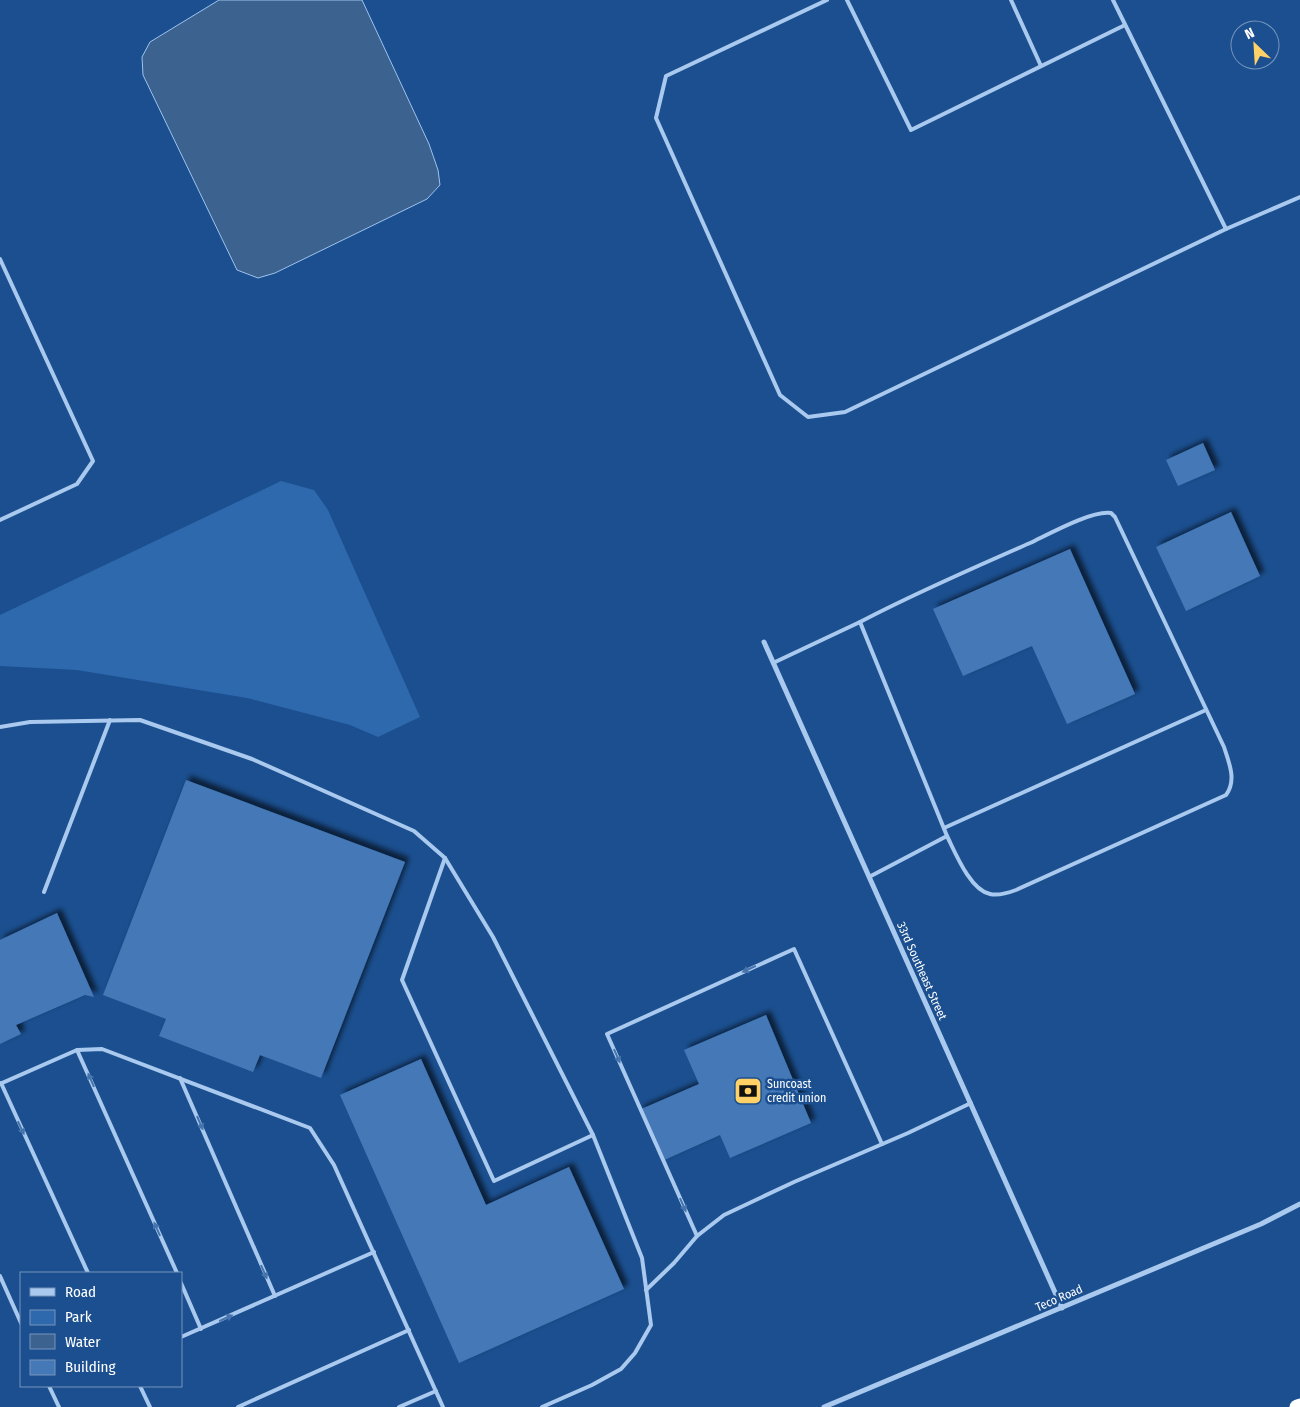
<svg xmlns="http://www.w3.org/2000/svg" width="1300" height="1407" font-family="'Fira Sans Condensed',sans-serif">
  <defs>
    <filter id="shadow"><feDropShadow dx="4.5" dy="-4.5" stdDeviation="2.5" flood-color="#0009"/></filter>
  </defs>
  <rect width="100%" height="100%" fill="#1b4f8f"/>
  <!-- green -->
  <path fill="#2e69ad" d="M 281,481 L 314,490 L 328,510 L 420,717 L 378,737 L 350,725 L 247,698 L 77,670 L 0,666 L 0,615 Z"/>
  <!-- water -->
  <path fill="#3c6290" stroke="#9cc4f0" d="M 219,0 L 362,0 L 429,144 L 438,170 L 440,185 L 427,199 L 275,273 L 258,278 L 237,270 L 143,75 L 142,57 L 150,42 Z"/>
  <!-- building -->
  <g fill="#4478b7" filter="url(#shadow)">
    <path d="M 1203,443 L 1215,470 L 1178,486 L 1166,460 Z"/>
    <path d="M 1231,512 L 1260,576 L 1186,611 L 1156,547 Z"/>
    <path d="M 1070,549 L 1135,694 L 1067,724 L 1032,646 L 963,676 L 933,609 Z"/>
    <path d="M 186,780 L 405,862 L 321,1078 L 260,1055 L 253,1072 L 159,1036 L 166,1019 L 103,995 Z"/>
    <path d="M 57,913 L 94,997 L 85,995 L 16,1025 L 21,1034 L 0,1044 L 0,940 Z"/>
    <path d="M 766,1015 L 811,1123 L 730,1158 L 720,1135 L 662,1161 L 639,1110 L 699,1084 L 684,1050 Z"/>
    <path d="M 421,1059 L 486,1205 L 569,1167 L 624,1289 L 459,1363 L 340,1095 Z"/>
  </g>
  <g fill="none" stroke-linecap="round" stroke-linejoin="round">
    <!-- lane -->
    <g stroke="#a9c9ee" stroke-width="4">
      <path d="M 827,0 L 666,76 L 656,118 L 780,395 L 808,417 L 845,412 L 1226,229 L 1300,197"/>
      <path d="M 847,0 L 911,130 L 1125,25"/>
      <path d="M 1011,0 L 1041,66"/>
      <path d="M 1113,0 L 1226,229"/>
      <path d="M 0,259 L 93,461 L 77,484 L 0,520"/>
      <path d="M 860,622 C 915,593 973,568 1030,543 C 1049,534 1092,510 1111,513 L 1115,517 L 1224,747 C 1229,763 1237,780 1226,795 L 1016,890 C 1008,893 998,896 990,894 C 970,890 955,852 947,836"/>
      <path d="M 773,663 L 860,622 L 947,836 L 869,877"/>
      <path d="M 0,727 L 30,722 L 140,720 L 252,759 L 414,831 L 445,858 L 493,937 L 593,1135 L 642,1258 L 651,1325 L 635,1353 L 621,1369 L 592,1385 L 542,1407"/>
      <path d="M 944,828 L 1206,710"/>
      <path d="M 445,858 L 402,980 L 494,1181 L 593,1135"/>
      <path d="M 44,892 L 110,720"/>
      <path d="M 77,1050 L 177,1273"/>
      <path d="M 180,1078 L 275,1296"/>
      <path d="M 1,1083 L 88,1273"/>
      <path d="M 0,1084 L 77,1050 L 102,1049 L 310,1128 L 334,1165 L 443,1407"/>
      <path d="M 697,1236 L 607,1034 L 794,949 L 882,1144"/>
      <path d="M 0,1276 L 21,1323"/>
      <path d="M 181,1283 L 201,1329"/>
      <path d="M 646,1290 L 674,1263 L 697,1236 L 724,1215 L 794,1182 L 908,1133 L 971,1103"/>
      <path d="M 181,1337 L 374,1252"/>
      <path d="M 49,1386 L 59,1407"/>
      <path d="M 140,1386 L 150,1407"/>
      <path d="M 238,1407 L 409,1330"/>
      <path d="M 399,1407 L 436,1391"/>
    </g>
    <!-- street -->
    <g stroke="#a9c9ee" stroke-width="5">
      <path d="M 764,642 L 1062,1308"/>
      <path d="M 824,1407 L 1261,1224 L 1300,1204"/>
    </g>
    <!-- highway -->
    <path stroke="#fff" stroke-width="15" d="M 1297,1407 L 1300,1406"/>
  </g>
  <!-- one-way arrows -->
  <defs><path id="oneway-solid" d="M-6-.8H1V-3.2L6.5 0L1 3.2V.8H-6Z" transform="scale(1.25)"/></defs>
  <g fill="#4674ac">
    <use href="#oneway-solid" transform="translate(749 969) rotate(155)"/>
    <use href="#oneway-solid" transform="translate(617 1056) rotate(66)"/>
    <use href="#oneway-solid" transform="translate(91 1080) rotate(-114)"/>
    <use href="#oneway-solid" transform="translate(200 1123) rotate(66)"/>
    <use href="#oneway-solid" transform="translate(21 1128) rotate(65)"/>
    <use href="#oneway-solid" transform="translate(683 1205) rotate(66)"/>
    <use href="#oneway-solid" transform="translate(157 1229) rotate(-114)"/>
    <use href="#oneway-solid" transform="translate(264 1272) rotate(66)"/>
    <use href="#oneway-solid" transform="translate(226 1318) rotate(-24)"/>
  </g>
  <!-- icons -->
  <defs>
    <symbol id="bank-square" viewBox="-11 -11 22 22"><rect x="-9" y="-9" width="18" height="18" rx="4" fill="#ffd166" stroke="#1b4f8f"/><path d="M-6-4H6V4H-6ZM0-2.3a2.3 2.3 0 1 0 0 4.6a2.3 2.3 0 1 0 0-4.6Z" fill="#111"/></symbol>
  </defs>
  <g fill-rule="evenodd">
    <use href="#bank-square" x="732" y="1075" width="32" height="32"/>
  </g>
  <g text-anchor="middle" stroke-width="5" stroke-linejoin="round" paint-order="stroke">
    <!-- street labels -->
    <g font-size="12" fill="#fff" stroke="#1b4f8f">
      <text transform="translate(922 971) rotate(66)" y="4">33rd Southeast Street</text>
      <text transform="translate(1059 1298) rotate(-23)" y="4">Teco Road</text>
    </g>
    <!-- poi labels -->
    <g font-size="12" fill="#fff" stroke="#1b4f8f" text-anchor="start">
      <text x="767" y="1088">Suncoast<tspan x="767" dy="14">credit union</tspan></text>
    </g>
  </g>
  <!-- legend -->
  <rect x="20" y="1272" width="162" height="115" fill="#1b4f8f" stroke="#7695bc"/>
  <rect x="30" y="1288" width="25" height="8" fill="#a9c9ee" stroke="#7695bc"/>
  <text x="65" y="1297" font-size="15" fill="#ffffff">Road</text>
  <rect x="30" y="1310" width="25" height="15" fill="#2e69ad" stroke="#7695bc"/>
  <text x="65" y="1322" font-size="15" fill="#ffffff">Park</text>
  <rect x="30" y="1334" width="25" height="15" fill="#3c6290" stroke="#7695bc"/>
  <text x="65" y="1347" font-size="15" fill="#ffffff">Water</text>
  <rect x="30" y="1360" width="25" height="15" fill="#4478b7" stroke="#7695bc"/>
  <text x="65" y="1372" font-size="15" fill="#ffffff">Building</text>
  <!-- north arrow -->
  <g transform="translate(1255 45) rotate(335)"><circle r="24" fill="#1b4f8f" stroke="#7695bc"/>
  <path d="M0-4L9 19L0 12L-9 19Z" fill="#ffd166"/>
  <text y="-8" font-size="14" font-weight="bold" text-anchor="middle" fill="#ffffff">N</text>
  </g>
</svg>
